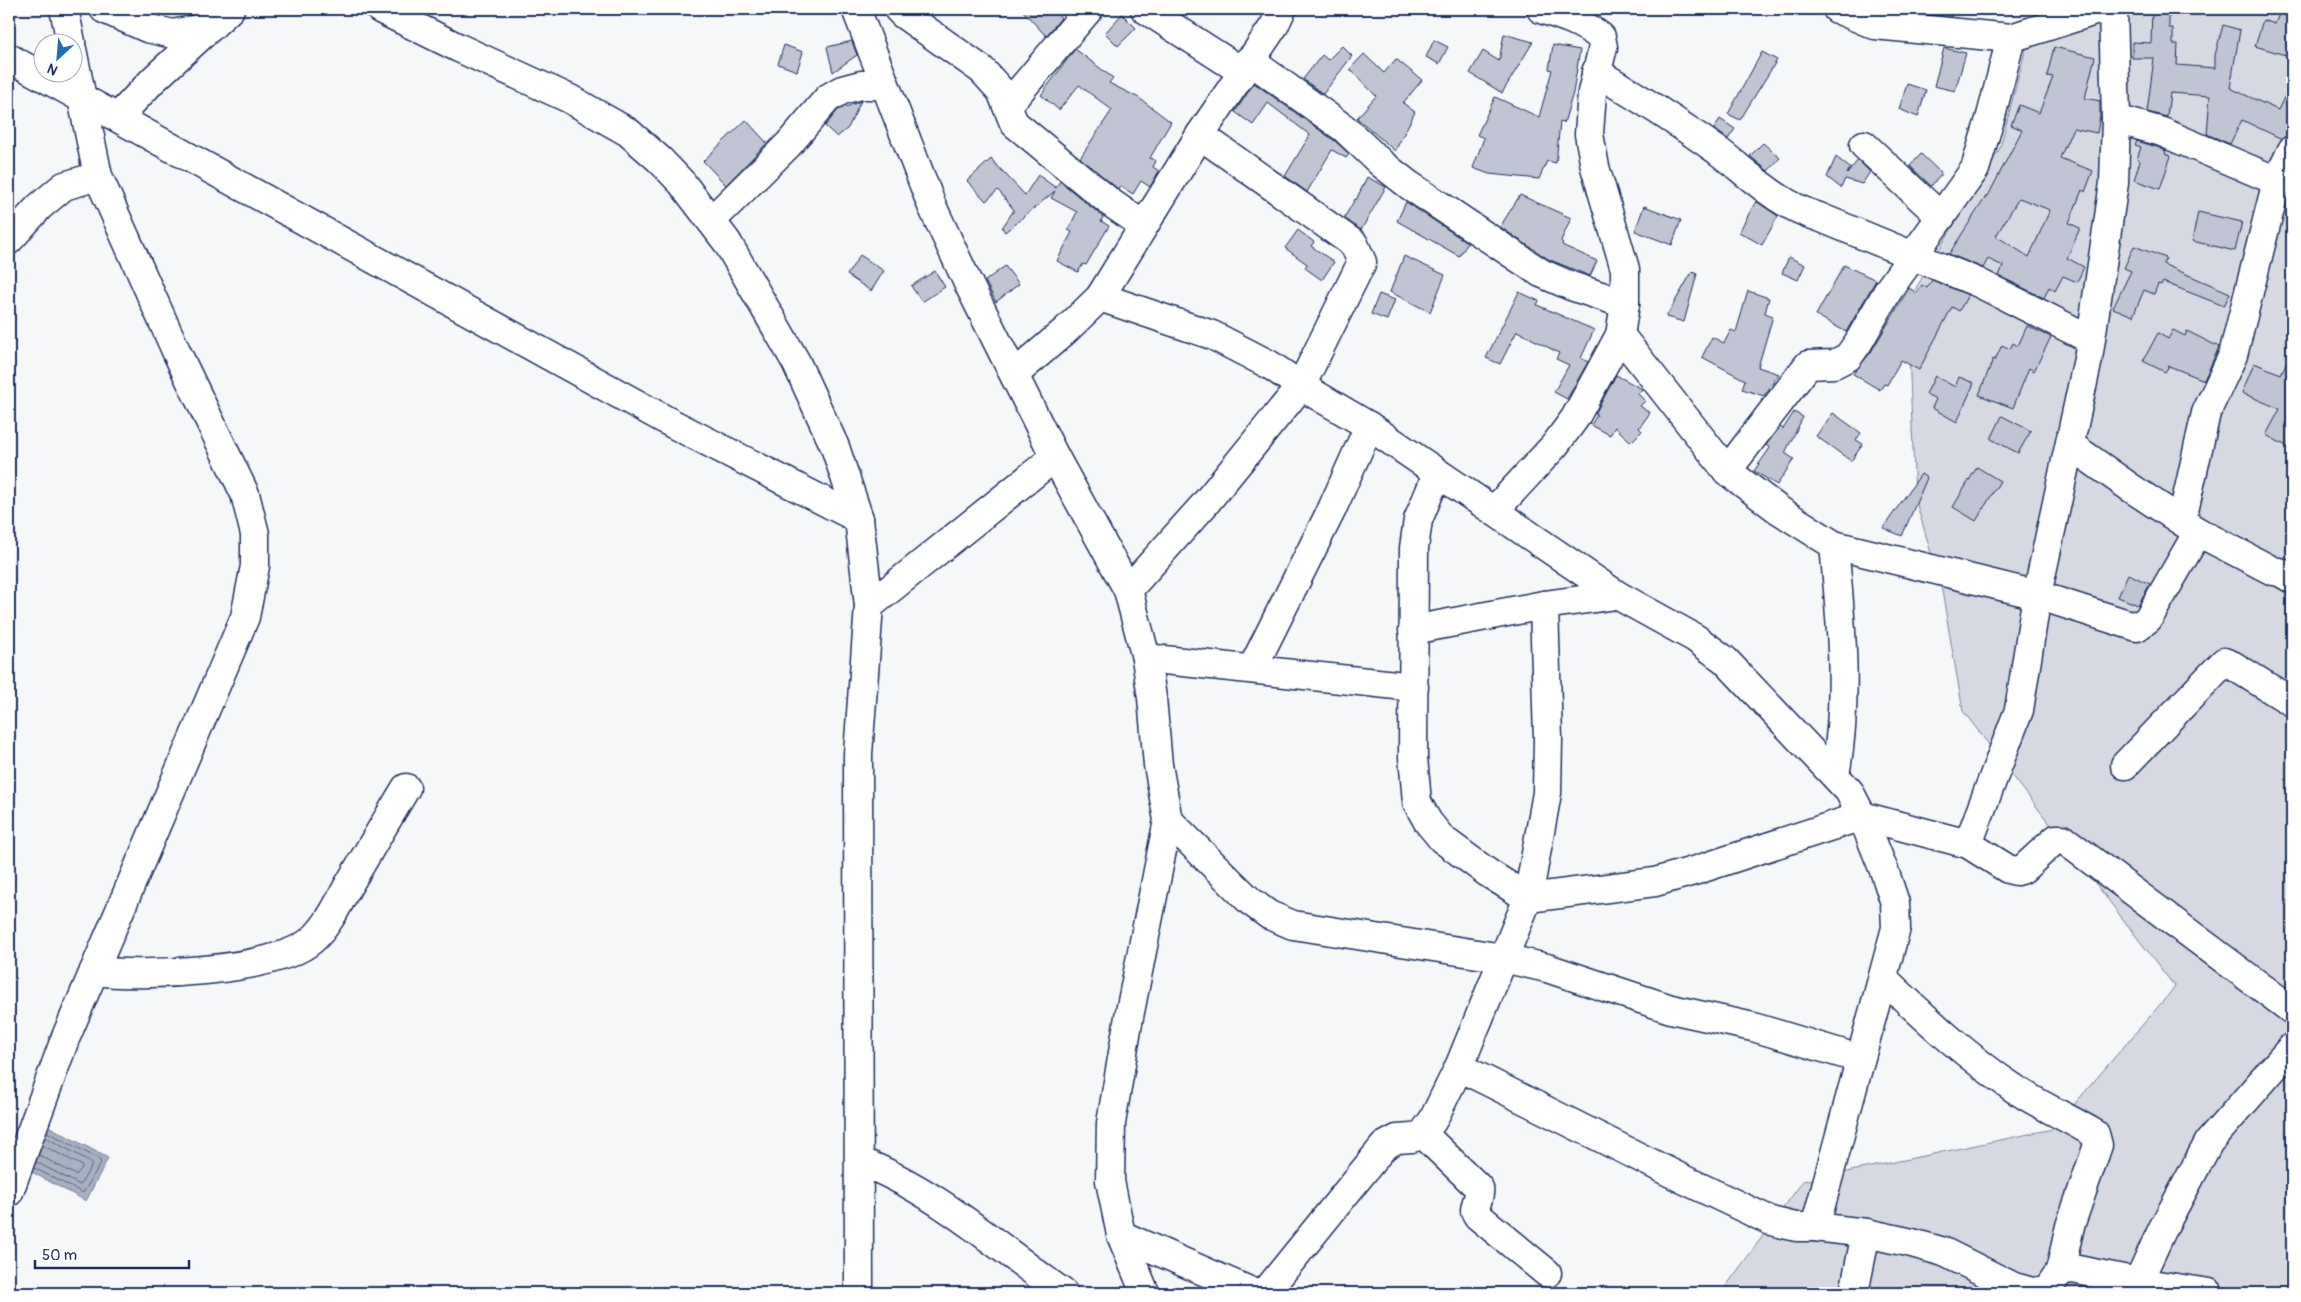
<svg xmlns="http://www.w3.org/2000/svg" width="2301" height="1302" font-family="Pangolin,sans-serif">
  <rect width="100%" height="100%" fill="#f6f7f9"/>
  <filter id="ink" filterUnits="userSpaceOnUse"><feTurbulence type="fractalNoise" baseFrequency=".02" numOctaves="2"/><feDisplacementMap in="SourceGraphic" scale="10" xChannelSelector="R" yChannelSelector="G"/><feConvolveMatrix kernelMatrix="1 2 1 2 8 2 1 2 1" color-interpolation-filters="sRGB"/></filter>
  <g filter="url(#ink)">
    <!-- green -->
    <path fill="#d6d9e2" stroke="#7884a0" d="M 2036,9 L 2292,9 L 2292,1293 L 1721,1293 L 1803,1181 L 2053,1129 L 2175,987 L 1963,711 L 1942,591 L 1915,498 L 1907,303 L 2000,148 Z"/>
    <!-- water -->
    <path fill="#a9b0c1" stroke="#707c99" d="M 31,1117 L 108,1158 L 86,1201 L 9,1160 Z"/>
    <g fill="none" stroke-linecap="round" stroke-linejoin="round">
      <!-- shore -->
      <g stroke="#546386" stroke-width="1">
        <path d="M 39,1155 L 76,1175 L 82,1168 L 81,1165 L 42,1145"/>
        <path d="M 36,1162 L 80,1185 L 92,1165 L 91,1162 L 45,1137"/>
        <path d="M 34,1168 L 83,1193 L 101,1163 L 99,1159 L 47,1132"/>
      </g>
    </g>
    <!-- building -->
    <g fill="#c0c4d3" stroke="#1b2f5e" fill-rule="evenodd">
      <path d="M 1021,9 L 1053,9 L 1061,18 L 1046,36 Z"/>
      <path d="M 1929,9 L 1952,9 L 1951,17 L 1929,14 Z"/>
      <path d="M 2152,9 L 2169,9 L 2169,28 L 2173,28 L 2173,44 L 2178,44 L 2177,65 L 2215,68 L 2215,55 L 2223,25 L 2240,30 L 2230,88 L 2278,110 L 2292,81 L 2292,130 L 2290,135 L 2282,139 L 2242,120 L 2230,144 L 2207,134 L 2210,96 L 2170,93 L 2167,117 L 2147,112 L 2154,58 L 2132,58 L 2132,42 L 2151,43 Z"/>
      <path d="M 2281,9 L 2292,9 L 2292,57 L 2255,46 L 2263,20 L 2275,24 Z"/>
      <path d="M 1122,14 L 1136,28 L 1118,46 L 1105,33 Z"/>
      <path d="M 1504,34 L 1533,42 L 1502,93 L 1470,73 L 1483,51 L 1499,61 Z"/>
      <path d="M 1434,40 L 1448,47 L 1439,64 L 1426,57 Z"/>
      <path d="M 852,41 L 857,55 L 833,72 L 827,47 Z"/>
      <path d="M 784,45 L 803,52 L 797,71 L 778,64 Z"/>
      <path d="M 1553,45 L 1580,50 L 1573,93 L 1564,123 L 1560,122 L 1556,163 L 1547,161 L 1539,179 L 1489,174 L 1473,168 L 1484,138 L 1477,135 L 1495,97 L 1539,117 L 1552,70 L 1549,69 Z"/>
      <path d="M 1342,46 L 1352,56 L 1323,94 L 1303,79 L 1322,55 L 1328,60 Z"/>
      <path d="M 2054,47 L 2095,57 L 2085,98 L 2100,101 L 2100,115 L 2097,133 L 2073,128 L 2060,158 L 2093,171 L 2085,192 L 2082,190 L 2069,223 L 2080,228 L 2067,258 L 2084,267 L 2077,282 L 2063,276 L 2055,291 L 2049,287 L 2044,298 L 1999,276 L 2003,266 L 1988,259 L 1983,268 L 1949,254 L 1987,195 L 1988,196 L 2022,130 L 2011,125 L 2019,105 L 2039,113 L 2053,77 L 2047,76 ZM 2019,198 L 2050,210 L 2029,257 L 1996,236 Z"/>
      <path d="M 1944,48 L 1966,53 L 1955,91 L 1934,86 Z"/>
      <path d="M 1075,49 L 1113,78 L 1109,83 L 1139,98 L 1171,122 L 1150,158 L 1156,161 L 1153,167 L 1159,171 L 1150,187 L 1141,181 L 1133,194 L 1120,186 L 1118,189 L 1080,158 L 1112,110 L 1079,85 L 1059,110 L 1041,95 Z"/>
      <path d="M 1762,52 L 1777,60 L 1740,120 L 1728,114 Z"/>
      <path d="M 1364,54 L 1384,73 L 1396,59 L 1422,80 L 1403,103 L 1415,112 L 1395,151 L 1357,118 L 1376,96 L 1350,69 Z"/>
      <path d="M 1254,83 L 1335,141 L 1349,154 L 1346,158 L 1332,150 L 1307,192 L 1285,176 L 1310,135 L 1268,103 L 1253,125 L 1235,112 Z"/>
      <path d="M 1907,84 L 1926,90 L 1918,117 L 1899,109 Z"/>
      <path d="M 861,101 L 848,128 L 837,137 L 825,126 L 838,110 Z"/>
      <path d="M 1720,119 L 1735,129 L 1728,139 L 1714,129 Z"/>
      <path d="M 746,120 L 767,143 L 726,185 L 703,161 Z"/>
      <path d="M 2137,141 L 2157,147 L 2166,151 L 2165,154 L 2171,156 L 2160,189 L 2134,180 L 2140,161 L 2137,159 L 2141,147 L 2135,145 Z"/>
      <path d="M 1763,143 L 1780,158 L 1768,171 L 1750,156 Z"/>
      <path d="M 1921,154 L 1942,174 L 1931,186 L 1910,166 Z"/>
      <path d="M 1836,157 L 1850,168 L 1847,174 L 1858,160 L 1870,172 L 1862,184 L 1845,179 L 1841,188 L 1827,177 Z"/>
      <path d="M 991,159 L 1025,195 L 1038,175 L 1056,188 L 1060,181 L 1103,217 L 1101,221 L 1109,226 L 1086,265 L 1083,264 L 1078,272 L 1057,261 L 1072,232 L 1068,230 L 1077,212 L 1051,198 L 1055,191 L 1005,232 L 1002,228 L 1014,210 L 998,190 L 986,201 L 967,181 Z"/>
      <path d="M 1367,177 L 1386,187 L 1361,230 L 1344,218 L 1355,199 L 1356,200 Z"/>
      <path d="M 1520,195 L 1571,218 L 1561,241 L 1563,243 L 1562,245 L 1597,261 L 1590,276 L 1548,259 L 1500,227 Z"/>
      <path d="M 1756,201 L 1778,216 L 1762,245 L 1739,232 Z"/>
      <path d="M 1406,202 L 1468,243 L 1459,256 L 1397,221 Z"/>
      <path d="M 1644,206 L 1681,220 L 1672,245 L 1635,231 Z"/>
      <path d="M 2198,212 L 2242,222 L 2235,251 L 2192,241 Z"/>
      <path d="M 1298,230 L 1314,242 L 1311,246 L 1334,262 L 1322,280 L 1305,268 L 1307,264 L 1285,248 Z"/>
      <path d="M 2134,246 L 2166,258 L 2163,264 L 2230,293 L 2224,306 L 2163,282 L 2161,285 L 2158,284 L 2154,294 L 2144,290 L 2133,316 L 2113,308 L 2131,271 L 2124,268 Z"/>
      <path d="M 860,255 L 884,271 L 871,291 L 847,275 Z"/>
      <path d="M 1404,256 L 1445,275 L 1430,312 L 1390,292 Z"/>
      <path d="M 1789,257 L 1805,265 L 1798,280 L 1782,273 Z"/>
      <path d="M 1844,265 L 1876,280 L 1846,332 L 1816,315 Z"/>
      <path d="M 1005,266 L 1019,284 L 996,302 L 985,281 Z"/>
      <path d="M 935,271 L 945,287 L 922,302 L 911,286 Z"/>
      <path d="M 1692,272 L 1697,274 L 1684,322 L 1666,317 Z"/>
      <path d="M 1932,280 L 1968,295 L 1959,311 L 1952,307 L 1919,370 L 1901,360 L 1887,385 L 1884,384 L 1880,390 L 1853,374 L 1871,352 L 1909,288 L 1917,293 L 1922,285 L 1927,288 Z"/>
      <path d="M 1748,291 L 1769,298 L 1765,313 L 1773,316 L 1758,367 L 1779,374 L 1764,396 L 1742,389 L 1745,380 L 1702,357 L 1712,337 L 1724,343 L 1731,330 L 1736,332 Z"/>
      <path d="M 1519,292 L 1539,301 L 1537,305 L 1594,330 L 1581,358 L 1588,362 L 1567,399 L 1554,392 L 1569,365 L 1556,359 L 1559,353 L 1517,331 L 1500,364 L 1486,358 Z"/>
      <path d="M 1379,294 L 1395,300 L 1387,320 L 1371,314 Z"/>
      <path d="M 2027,326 L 2051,337 L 2034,371 L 2029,368 L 2013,408 L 1979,395 L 1993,359 L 1995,360 L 2002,345 L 2010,349 L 2013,343 L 2018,346 Z"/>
      <path d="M 2173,330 L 2185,336 L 2187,331 L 2219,347 L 2204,380 L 2169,366 L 2165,372 L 2143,361 L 2158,333 L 2168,339 Z"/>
      <path d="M 2292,350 L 2292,449 L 2266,435 L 2280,409 L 2242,393 L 2254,363 L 2281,374 Z"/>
      <path d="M 1616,375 L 1642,389 L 1638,394 L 1645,401 L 1640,406 L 1650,413 L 1639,428 L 1642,431 L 1631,442 L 1615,427 L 1610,435 L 1591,425 L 1597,415 L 1595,414 Z"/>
      <path d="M 1935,376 L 1955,387 L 1959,377 L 1974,383 L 1957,422 L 1932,408 L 1936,399 L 1926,394 Z"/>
      <path d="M 1794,412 L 1803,417 L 1785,453 L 1794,459 L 1777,485 L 1754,471 L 1770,448 L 1766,445 L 1780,427 L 1783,429 Z"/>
      <path d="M 1833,413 L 1861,433 L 1856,440 L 1863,444 L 1851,461 L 1816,436 Z"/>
      <path d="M 2002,416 L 2031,431 L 2018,453 L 1991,439 Z"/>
      <path d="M 1977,467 L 2000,481 L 1976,521 L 1953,507 Z"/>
      <path d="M 1921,474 L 1927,478 L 1902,536 L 1883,528 Z"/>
      <path d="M 2128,574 L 2150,584 L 2138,605 L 2118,597 Z"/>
    </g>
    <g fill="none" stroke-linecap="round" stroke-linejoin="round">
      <defs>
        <g id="minor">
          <path d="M 64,9 L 71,42"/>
          <path d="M 104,9 L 147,28 L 173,34 L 212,26"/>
          <path d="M 380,9 L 459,48 L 570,99 L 628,132 L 660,160 L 682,183 L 727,242 L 796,362 L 835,447 L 859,519"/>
          <path d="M 856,9 L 932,206 L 967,281 L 1055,457 L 1128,590 L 1146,658 L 1152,698 L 1158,765 L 1168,820 L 1129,1017 L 1111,1123 L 1110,1181 L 1121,1235 L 1145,1293"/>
          <path d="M 898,9 L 903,14 L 982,70 L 1001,91 L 1014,123 L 1111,203 L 1143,225"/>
          <path d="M 1145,9 L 1243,72"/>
          <path d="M 1837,9 L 1875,25 L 2011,38 L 2101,9"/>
          <path d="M 9,58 L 673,424 L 859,519 L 869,606 L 858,754 L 859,1293"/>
          <path d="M 1249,60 L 1345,129 L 1382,164 L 1409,185 L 1541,273 L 1571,286 L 1625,304"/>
          <path d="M 1596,72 C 1638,97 1679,123 1718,151 C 1751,176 1778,205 1819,217 L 1979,283 L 2090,339"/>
          <path d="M 1007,106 L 1089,9"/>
          <path d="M 118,117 L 153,80 L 230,9"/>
          <path d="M 2116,119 L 2162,132 L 2277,181"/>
          <path d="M 1864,145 L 1941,217"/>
          <path d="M 711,221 L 788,145 L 828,98 L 842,90 L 861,85 L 884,85"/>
          <path d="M 9,240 L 39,207 L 64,186 L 98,176"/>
          <path d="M 1100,297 L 1212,335 L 1270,365 L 1301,386 L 1369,426 L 1617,595 L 1695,638 L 1725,660 L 1849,791 L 1862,816 L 1885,873 L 1895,903 L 1896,928 L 1815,1227"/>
          <path d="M 1620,335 L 1727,471 L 1808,365 L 1834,364 L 1848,357 L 1858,343 L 1889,289 L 1975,169 L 1991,116 L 2011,38"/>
          <path d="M 1015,374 L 1066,330 L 1100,297 L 1200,135 L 1274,26 L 1282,9"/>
          <path d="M 2070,445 L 2131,488 L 2198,532 L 2273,571 L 2280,572 L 2292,579"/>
          <path d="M 1727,471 L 1779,510 L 1834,545 C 1841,621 1849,699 1835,775"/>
          <path d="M 1437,474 L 1418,520 L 1414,548 L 1413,757 L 1417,802 L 1428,822 L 1442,839 L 1488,873 L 1528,898 L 1655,882 L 1697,870 L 1862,816 L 1968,844 L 2008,869 L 2016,871 L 2023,869 L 2056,839 L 2063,839 L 2292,1010"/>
          <path d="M 1494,511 L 1555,445 L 1575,418 L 1620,335 L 1625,304 L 1625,269 L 1595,167 L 1589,134 L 1592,92 L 1603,47 L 1601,37 C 1582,22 1563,16 1541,9"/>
          <path d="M 2182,520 L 2206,413 L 2233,355 L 2277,181 L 2292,150"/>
          <path d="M 1834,545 L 2037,595 L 2137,627 L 2148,619 L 2198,532"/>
          <path d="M 1128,590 L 1204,505 L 1301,386 L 1362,262 L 1354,244 L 1200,135"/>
          <path d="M 869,606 L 1055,457"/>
          <path d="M 1413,630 L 1544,605 L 1617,595"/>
          <path d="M 1146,658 L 1414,687"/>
          <path d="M 1252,669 L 1332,509 L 1369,426"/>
          <path d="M 2125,765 L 2224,662 L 2232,665 L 2292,702"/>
          <path d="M 1168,820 L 1250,901 L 1269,915 L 1293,925 L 1503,958 L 1547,968 L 1671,1009 L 1753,1027 L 1860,1059"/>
          <path d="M 1968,844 L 2019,710 L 2037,595 L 2088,359 L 2114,183 L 2116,119 L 2113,9"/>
          <path d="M 94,971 C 142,977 276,972 312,940 C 328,926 338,904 348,886 C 367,854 386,821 406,788"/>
          <path d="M 1884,979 C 1925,1018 1967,1057 2015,1089 C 2041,1106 2069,1118 2095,1134 L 2098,1145 L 2070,1226 L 2060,1271"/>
          <path d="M 1459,1067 L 1685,1180 L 1771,1221 L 1796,1227 L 1815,1227 L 1866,1233 L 1912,1243 L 1944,1252 L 2014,1287 L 2032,1292 L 2047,1290 L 2060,1271 L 2073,1269 L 2138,1282 L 2209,1293"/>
          <path d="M 1423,1134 L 1479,1188 C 1481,1196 1475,1203 1475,1211 L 1478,1216 L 1547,1273"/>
          <path d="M 859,1161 C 934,1189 998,1247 1063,1293"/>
          <path d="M 9,1192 L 65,1039 L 245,617 L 255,566 L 255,534 L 245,494 L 177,353 L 98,176 L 72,49"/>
          <path d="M 1121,1235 L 1254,1293"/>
          <path d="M 2138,1282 L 2163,1228 L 2209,1142 L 2292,1047"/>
          <path d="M 1265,1293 L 1384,1146 L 1397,1139 L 1412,1138 L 1423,1134 L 1433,1120 L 1459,1067 L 1528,898 L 1547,793 L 1548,739 L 1544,605"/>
          <path d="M 1854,1293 L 1866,1233"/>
        </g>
      </defs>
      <!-- minor casing -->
      <use href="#minor" stroke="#1b2f5e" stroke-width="31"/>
      <!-- minor -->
      <use href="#minor" stroke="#fff" stroke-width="28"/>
    </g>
  </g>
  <!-- margin -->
  <rect width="2301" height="1302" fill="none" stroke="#fff" stroke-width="30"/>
  <rect x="15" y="15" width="2271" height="1272" fill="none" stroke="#1b2f5e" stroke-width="2" filter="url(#ink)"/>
  <!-- north arrow -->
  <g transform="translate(58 58) rotate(206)"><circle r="24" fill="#ffffff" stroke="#a4acbf"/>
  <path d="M0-4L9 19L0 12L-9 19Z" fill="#1f6fb2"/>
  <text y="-8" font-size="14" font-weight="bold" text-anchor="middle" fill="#1b2f5e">N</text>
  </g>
  <!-- scale -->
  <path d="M35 1260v8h154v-8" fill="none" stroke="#1b2f5e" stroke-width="2.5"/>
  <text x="42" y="1260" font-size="15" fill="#1b2f5e" stroke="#ffffff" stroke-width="4" paint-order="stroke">50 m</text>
</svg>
